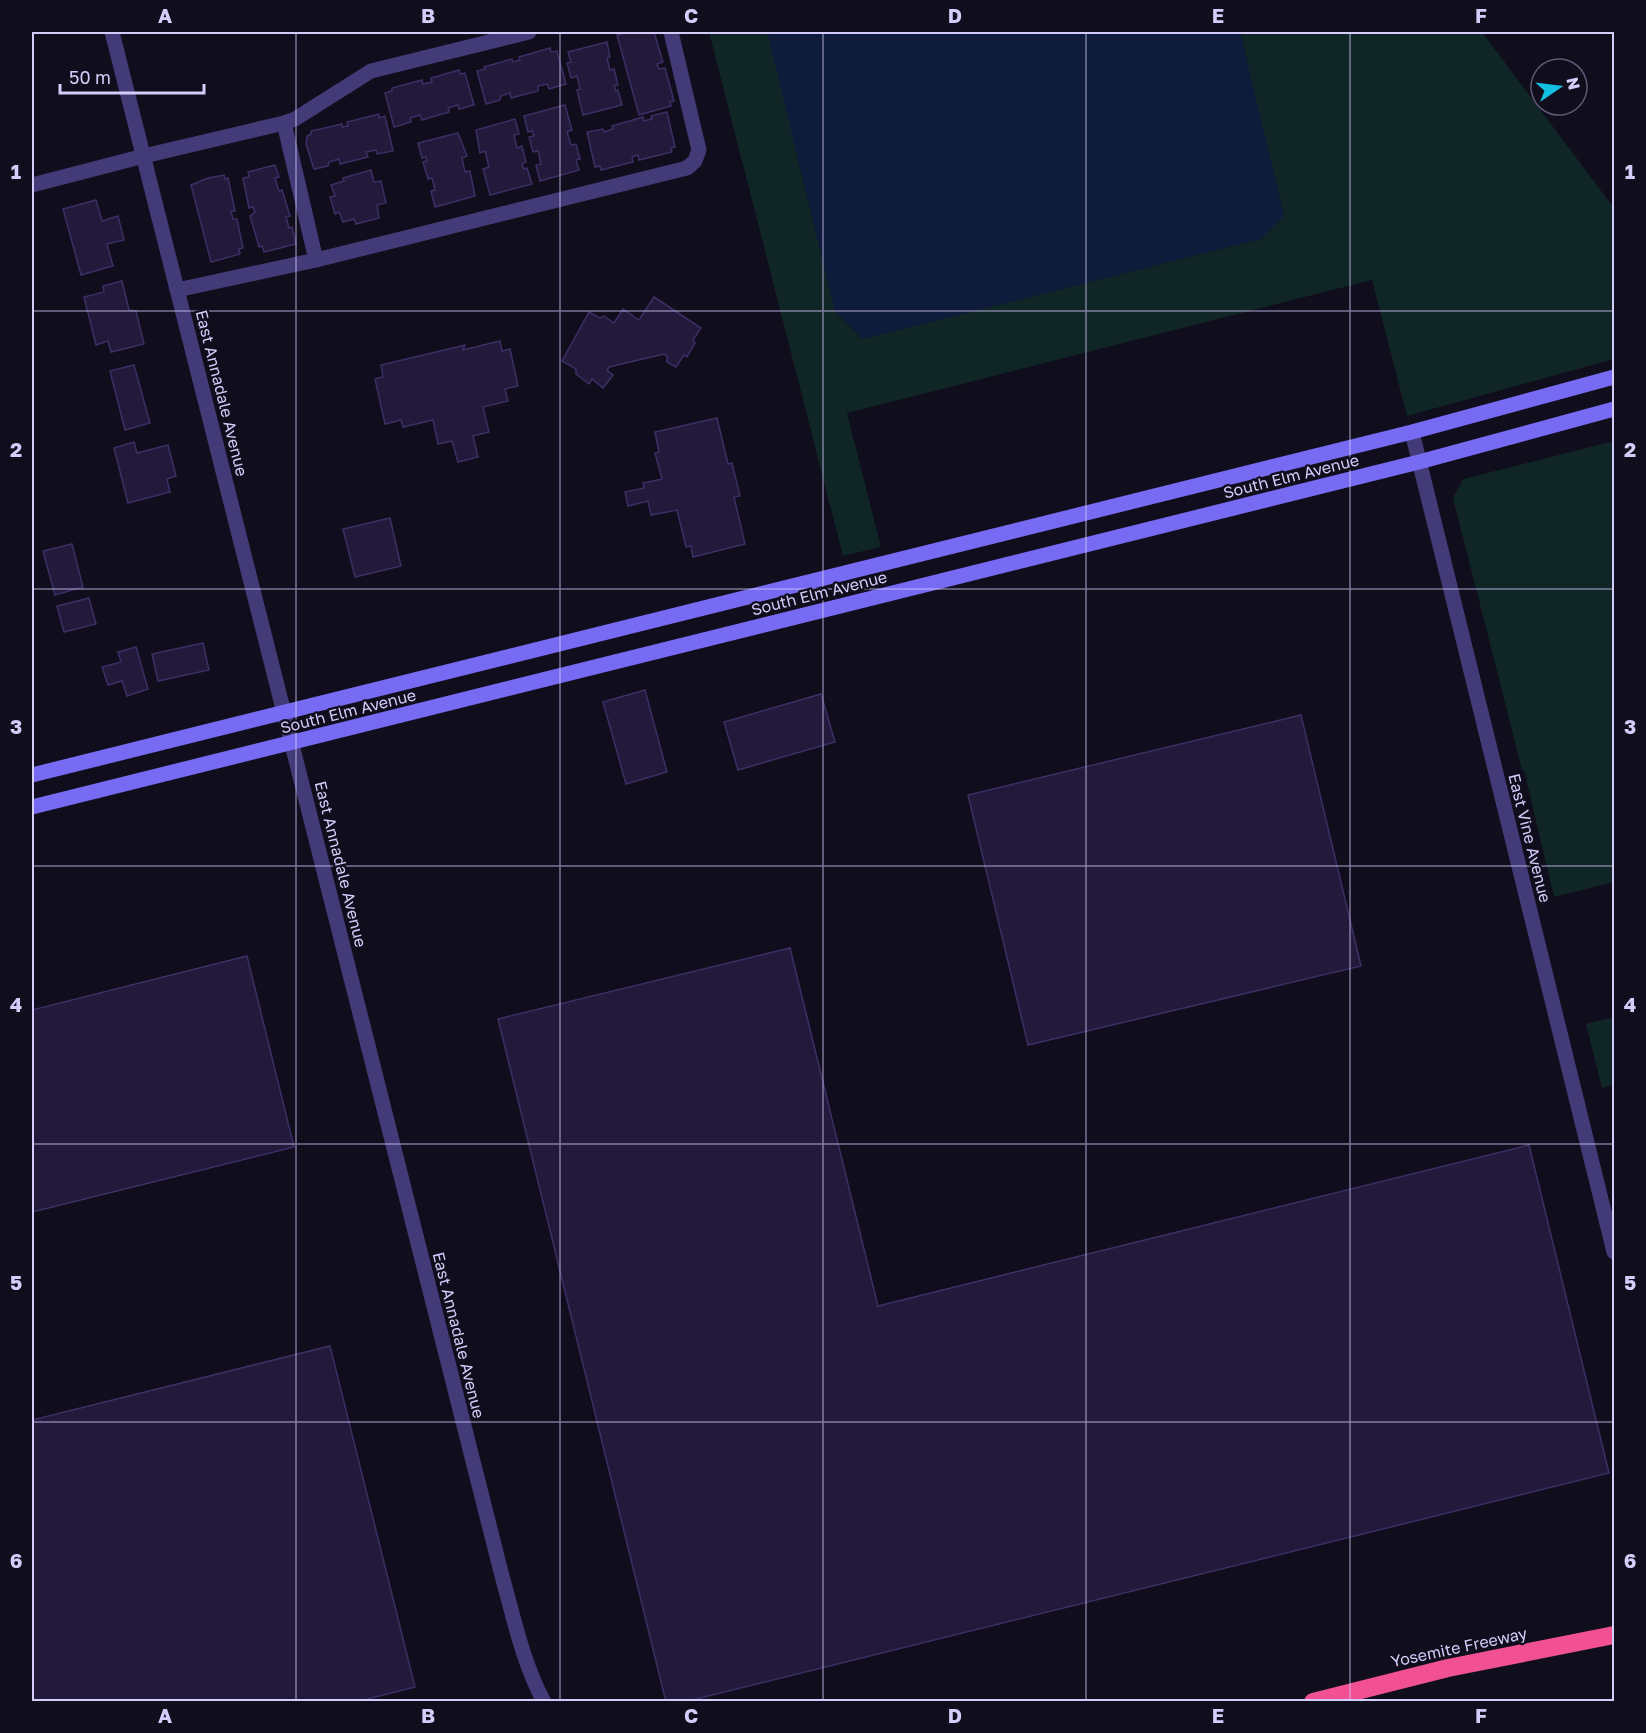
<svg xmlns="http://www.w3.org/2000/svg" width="1646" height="1733" font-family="'Golos Text',sans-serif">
  <rect width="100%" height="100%" fill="#100d1c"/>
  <!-- green -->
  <g fill="#102525">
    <path d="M 709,32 L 1482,32 L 1614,208 L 1614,359 L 1407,416 L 1372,280 L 847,413 L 881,547 L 843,556 Z"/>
    <path d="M 1614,441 L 1614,882 L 1554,897 L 1524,770 L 1522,770 L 1453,498 L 1463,479 Z"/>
    <path d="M 1614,1017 L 1614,1085 L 1602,1088 L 1586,1024 Z"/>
  </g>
  <!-- water -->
  <path fill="#0e1b3a" d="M 767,32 L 1240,32 L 1284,215 L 1261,239 L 862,339 L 835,311 Z"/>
  <!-- building -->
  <g fill="#231a3b" stroke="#3d2e65" stroke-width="1.5">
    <path d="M 629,32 L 654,32 L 663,62 L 657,64 L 659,69 L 665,68 L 674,101 L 670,102 L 671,106 L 639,115 L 617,35 Z"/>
    <path d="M 607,42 L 610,57 L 607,58 L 610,70 L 614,69 L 618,85 L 614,86 L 616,91 L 618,90 L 622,105 L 583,115 L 577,90 L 580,89 L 577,76 L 571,78 L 567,63 L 571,62 L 568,52 Z"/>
    <path d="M 550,48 L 551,52 L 557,51 L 566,84 L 549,89 L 547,84 L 538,86 L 538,91 L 511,98 L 510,93 L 501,96 L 500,100 L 486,104 L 477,71 L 485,69 L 484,67 L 512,59 L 513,62 L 520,60 L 519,57 Z"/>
    <path d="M 459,70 L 460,74 L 465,73 L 474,105 L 459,109 L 458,105 L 448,108 L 449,112 L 422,120 L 420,115 L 410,118 L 411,122 L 394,127 L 385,93 L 392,91 L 392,88 L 422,80 L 423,84 L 432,82 L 431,78 Z"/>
    <path d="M 565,105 L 572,130 L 567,132 L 571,145 L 576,144 L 580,159 L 576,160 L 579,170 L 540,181 L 536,165 L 541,164 L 538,151 L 533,152 L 529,137 L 534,136 L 532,131 L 528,132 L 524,116 Z"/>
    <path d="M 667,112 L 675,147 L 671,148 L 672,152 L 639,160 L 638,155 L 632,157 L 633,162 L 601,170 L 600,166 L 595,167 L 587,132 L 603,129 L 604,132 L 613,129 L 612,126 L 626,122 L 643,117 L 644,121 L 652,119 L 651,116 Z"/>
    <path d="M 379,114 L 379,118 L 385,116 L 393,151 L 377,154 L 376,150 L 366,152 L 368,157 L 340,164 L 339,159 L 329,162 L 328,166 L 314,169 L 306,144 L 307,136 L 311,134 L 311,131 L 342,124 L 342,127 L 348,126 L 347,122 Z"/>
    <path d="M 515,119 L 519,134 L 514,135 L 517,148 L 522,146 L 526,162 L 522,164 L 524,169 L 527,168 L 532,184 L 490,195 L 483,169 L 489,167 L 485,151 L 480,153 L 476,130 Z"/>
    <path d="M 458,133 L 467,156 L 462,158 L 465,172 L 470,171 L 475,196 L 435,207 L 431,191 L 435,190 L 432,178 L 428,179 L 423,162 L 427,161 L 426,157 L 422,158 L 418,143 Z"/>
    <path d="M 275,165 L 279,177 L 275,178 L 279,191 L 282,190 L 290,216 L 286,217 L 289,228 L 292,227 L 296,244 L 264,252 L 262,246 L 259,247 L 250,216 L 255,212 L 253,207 L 249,208 L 243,178 L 249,177 L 248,172 Z"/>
    <path d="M 371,170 L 374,182 L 381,181 L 386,203 L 377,205 L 379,218 L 356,224 L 354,219 L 343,222 L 339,212 L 335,214 L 330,197 L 335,196 L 331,185 L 344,181 L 343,178 Z"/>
    <path d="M 224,175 L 225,179 L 228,178 L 235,211 L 231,211 L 233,219 L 237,219 L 243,248 L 239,249 L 240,254 L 211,262 L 191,185 L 208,178 Z"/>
    <path d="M 96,200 L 102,221 L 118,216 L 124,240 L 107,244 L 113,266 L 81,275 L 63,209 Z"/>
    <path d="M 122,281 L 129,310 L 136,311 L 144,344 L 111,352 L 108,341 L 96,345 L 84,297 L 104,292 L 103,286 Z"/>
    <path d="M 654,297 L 701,328 L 693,340 L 695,343 L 687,357 L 684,355 L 676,367 L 667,362 L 667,356 L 664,354 L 609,367 L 607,370 L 613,375 L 603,388 L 592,379 L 589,384 L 576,374 L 576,369 L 562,361 L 589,312 L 600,318 L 604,316 L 614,323 L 623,309 L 639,320 Z"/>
    <path d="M 500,341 L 502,351 L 510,349 L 518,386 L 505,389 L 508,401 L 483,407 L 489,432 L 473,436 L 478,457 L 458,462 L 452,441 L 438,444 L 433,420 L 403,427 L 401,420 L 385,424 L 375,379 L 383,377 L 381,365 L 465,345 L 463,350 Z"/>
    <path d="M 134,365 L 150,423 L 125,430 L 110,371 Z"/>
    <path d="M 717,418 L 728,464 L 732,463 L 740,496 L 734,497 L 745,544 L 693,557 L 691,546 L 686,547 L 677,510 L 651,515 L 648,501 L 628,506 L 625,492 L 644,488 L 643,483 L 662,479 L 655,453 L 659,452 L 655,432 Z"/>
    <path d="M 134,442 L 137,453 L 168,445 L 176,476 L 167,479 L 170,492 L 128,503 L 114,448 Z"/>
    <path d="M 390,518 L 401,566 L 355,577 L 343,529 Z"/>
    <path d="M 72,544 L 83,587 L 55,595 L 43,551 Z"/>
    <path d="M 89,598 L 96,624 L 64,632 L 57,606 Z"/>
    <path d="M 203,643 L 209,670 L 158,681 L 152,654 Z"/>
    <path d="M 136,647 L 148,689 L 127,696 L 122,681 L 108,685 L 102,667 L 121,662 L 118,652 Z"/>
    <path d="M 645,690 L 667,772 L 626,784 L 603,702 Z"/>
    <path d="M 821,694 L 835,742 L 738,770 L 724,722 Z"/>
    <path d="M 1301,715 L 1361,966 L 1028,1045 L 968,795 Z"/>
    <path d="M 790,948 L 878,1306 L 1529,1145 L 1609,1473 L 684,1702 L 666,1702 L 498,1019 Z"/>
    <path d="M 247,956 L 294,1147 L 32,1212 L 32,1010 Z"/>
    <path d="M 330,1346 L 415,1687 L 356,1702 L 32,1702 L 32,1420 Z"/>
  </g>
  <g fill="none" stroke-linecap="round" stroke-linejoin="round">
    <!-- street -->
    <g stroke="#423b77" stroke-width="15">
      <path d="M 112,32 L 502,1576 C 514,1619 523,1663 544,1702"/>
      <path d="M 284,123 L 316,260"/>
      <path d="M 32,185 L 144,156 L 284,123 L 295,119 L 371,71 L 529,32"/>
      <path d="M 177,290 L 316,260 L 687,168 L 695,161 L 699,150 L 671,32"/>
      <path d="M 1412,432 L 1614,1252"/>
    </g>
    <!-- secondary -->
    <g stroke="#776af3" stroke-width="15">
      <path d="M 32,775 L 1412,432 L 1614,377"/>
      <path d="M 32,807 L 1419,462 L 1614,409"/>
    </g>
    <!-- highway -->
    <path stroke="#f15093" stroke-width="18" d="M 1313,1702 L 1448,1668 L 1614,1635"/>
  </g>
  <!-- grid -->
  <path fill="none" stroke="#d4ccfb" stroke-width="1.5" stroke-opacity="0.55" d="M 296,32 L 296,1702M 560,32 L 560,1702M 823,32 L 823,1702M 1086,32 L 1086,1702M 1350,32 L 1350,1702M 32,311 L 1614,311M 32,589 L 1614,589M 32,866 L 1614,866M 32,1144 L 1614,1144M 32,1422 L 1614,1422"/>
  <g text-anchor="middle" stroke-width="4.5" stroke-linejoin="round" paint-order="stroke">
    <!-- street labels -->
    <g font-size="16" fill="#d4ccfb" stroke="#100d1c">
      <text transform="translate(222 393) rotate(76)" y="6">East Annadale Avenue</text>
      <text transform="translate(1291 476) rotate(-14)" y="6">South Elm Avenue</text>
      <text transform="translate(819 593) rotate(-14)" y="6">South Elm Avenue</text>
      <text transform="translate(348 711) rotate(-14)" y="6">South Elm Avenue</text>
      <text transform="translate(1530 838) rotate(76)" y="6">East Vine Avenue</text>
      <text transform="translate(341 864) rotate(76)" y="6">East Annadale Avenue</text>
      <text transform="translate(459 1335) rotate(76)" y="6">East Annadale Avenue</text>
      <text transform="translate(1459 1647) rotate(-12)" y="6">Yosemite Freeway</text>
    </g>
  </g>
  <!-- border -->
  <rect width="1646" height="1733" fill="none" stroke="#100d1c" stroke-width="66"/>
  <!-- north arrow -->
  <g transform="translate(1559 87) rotate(76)"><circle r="28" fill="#100d1c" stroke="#5e5975" stroke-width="1.5"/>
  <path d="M0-4.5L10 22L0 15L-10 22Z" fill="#12bee1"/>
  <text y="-9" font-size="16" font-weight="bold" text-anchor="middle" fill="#d4ccfb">N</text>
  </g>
  <!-- scale -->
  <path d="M60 84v9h144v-9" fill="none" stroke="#d4ccfb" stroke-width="3"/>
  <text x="69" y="84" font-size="18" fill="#d4ccfb" stroke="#100d1c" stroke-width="4.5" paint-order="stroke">50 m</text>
  <rect x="33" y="33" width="1580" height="1667" fill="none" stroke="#d4ccfb" stroke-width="2"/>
  <g font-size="20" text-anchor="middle" font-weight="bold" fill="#d4ccfb">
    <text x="165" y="23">A</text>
    <text x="428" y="23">B</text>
    <text x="691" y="23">C</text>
    <text x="955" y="23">D</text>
    <text x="1218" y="23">E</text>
    <text x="1481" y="23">F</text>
    <text x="16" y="179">1</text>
    <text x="1630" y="179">1</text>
    <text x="16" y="457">2</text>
    <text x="1630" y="457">2</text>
    <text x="16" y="734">3</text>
    <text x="1630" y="734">3</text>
    <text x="16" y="1012">4</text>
    <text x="1630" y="1012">4</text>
    <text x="16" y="1290">5</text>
    <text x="1630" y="1290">5</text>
    <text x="16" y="1568">6</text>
    <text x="1630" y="1568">6</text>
    <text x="165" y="1723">A</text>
    <text x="428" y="1723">B</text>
    <text x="691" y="1723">C</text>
    <text x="955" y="1723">D</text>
    <text x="1218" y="1723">E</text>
    <text x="1481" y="1723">F</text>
  </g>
</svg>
